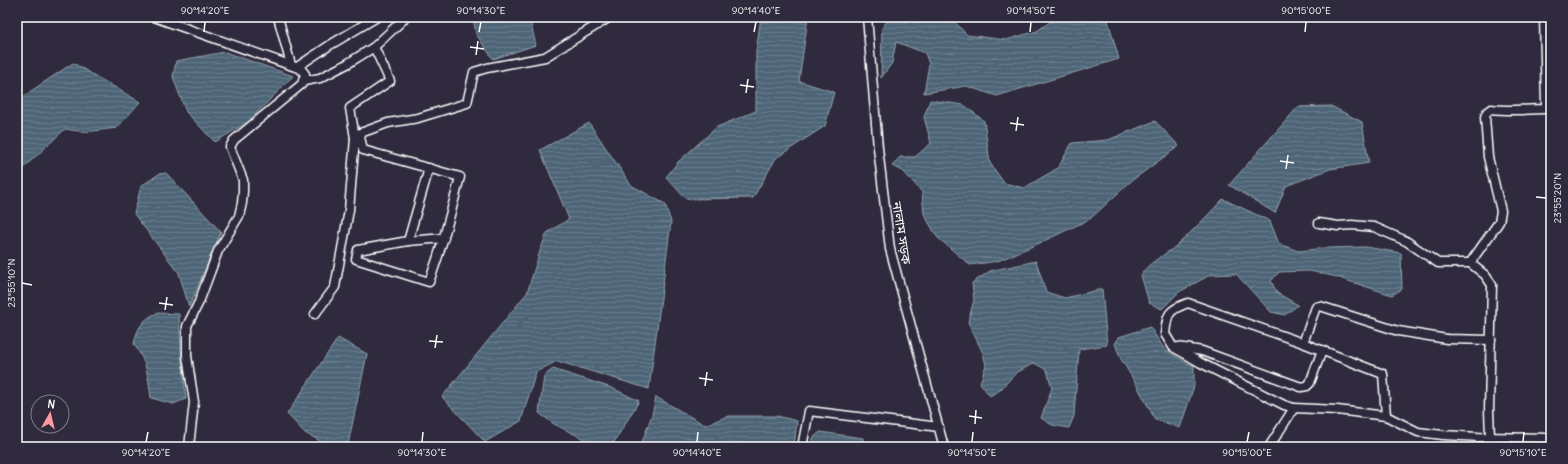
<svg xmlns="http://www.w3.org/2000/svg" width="1568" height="464" font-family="Delius,'Noto Sans Bengali',sans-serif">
  <defs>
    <pattern id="water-rules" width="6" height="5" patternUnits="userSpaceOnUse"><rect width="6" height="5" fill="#4d6577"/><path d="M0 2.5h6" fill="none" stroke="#687c8b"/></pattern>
  </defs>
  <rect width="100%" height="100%" fill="#2f2a3d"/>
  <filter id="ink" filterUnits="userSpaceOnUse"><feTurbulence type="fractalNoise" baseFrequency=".025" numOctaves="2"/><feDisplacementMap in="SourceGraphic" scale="8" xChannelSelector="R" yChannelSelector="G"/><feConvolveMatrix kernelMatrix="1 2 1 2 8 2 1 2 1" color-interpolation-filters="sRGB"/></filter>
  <g filter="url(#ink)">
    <!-- water -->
    <g fill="url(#water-rules)" stroke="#94a3ad">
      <path d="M 473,17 L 529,17 L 536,45 L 493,59 L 476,34 Z"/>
      <path d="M 761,17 L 808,17 L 799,81 L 834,92 L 825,126 L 776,158 L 753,198 L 686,199 L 666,177 L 678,162 L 717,127 L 756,111 L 756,52 Z"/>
      <path d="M 890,17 L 954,17 L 954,21 L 967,35 L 1006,40 L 1037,31 L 1057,17 L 1107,17 L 1119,59 L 997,96 L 966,86 L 924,93 L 929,64 L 925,53 L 896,42 L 892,63 L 881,78 L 882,28 Z"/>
      <path d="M 225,52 L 293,76 L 248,122 L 215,142 L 186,112 L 173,77 L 176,61 Z"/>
      <path d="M 73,63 L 140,102 L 117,128 L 85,132 L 65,129 L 17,174 L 17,102 L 28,93 Z"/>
      <path d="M 930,100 L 964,105 L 984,121 L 990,163 L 1004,183 L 1024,188 L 1058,168 L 1072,143 L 1108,140 L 1155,121 L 1179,146 L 1130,182 L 1090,219 L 1042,242 L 998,261 L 970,265 L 937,237 L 924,214 L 922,192 L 903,171 L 892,166 L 900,157 L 915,157 L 931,143 L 924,117 Z"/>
      <path d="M 1331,106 L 1362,122 L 1369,163 L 1330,169 L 1286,186 L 1275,213 L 1229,185 L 1298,107 Z"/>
      <path d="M 589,123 L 631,185 L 665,204 L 671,222 L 649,389 L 557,361 L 536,372 L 521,421 L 485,442 L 442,397 L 527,293 L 540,251 L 547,233 L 569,219 L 540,150 Z"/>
      <path d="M 166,173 L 221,232 L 189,307 L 179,273 L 134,214 L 141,186 L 159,174 Z"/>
      <path d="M 1223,199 L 1270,221 L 1279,244 L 1298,251 L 1327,248 L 1366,247 L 1401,253 L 1402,289 L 1392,295 L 1333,276 L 1309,271 L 1279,272 L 1271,281 L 1277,293 L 1298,305 L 1285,315 L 1271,312 L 1236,274 L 1210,275 L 1179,292 L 1162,309 L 1149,303 L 1141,275 C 1148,262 1166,255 1177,245 C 1193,231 1208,215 1223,199 Z"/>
      <path d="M 1036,261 L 1046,292 L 1065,298 L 1102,289 L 1107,345 L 1079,349 L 1074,416 L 1069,428 L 1052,425 L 1041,418 L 1052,388 L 1047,370 L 1034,363 L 1016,373 L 1000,390 L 990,396 L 980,383 L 986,365 L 983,353 L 968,322 L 974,300 L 972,283 L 990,271 Z"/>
      <path d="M 157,313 L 179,314 L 181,349 L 186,399 L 173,404 L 151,398 C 148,375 147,363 134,344 C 137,329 142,319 157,313 Z"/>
      <path d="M 1150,327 L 1165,350 L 1191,365 L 1194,365 L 1194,386 L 1180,428 L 1155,419 L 1136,384 L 1121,359 L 1115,344 L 1119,337 Z"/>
      <path d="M 338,338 L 367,354 L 348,445 L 324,443 L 305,433 L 287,414 Z"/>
      <path d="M 553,369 L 612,388 L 639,401 L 611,447 L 586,440 L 554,424 L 539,413 L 544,376 Z"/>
      <path d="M 656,397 L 705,425 L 728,416 L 777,416 L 797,421 L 794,447 L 643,447 L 642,442 L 652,415 Z"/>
      <path d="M 820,432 L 863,438 L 863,447 L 812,447 L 813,438 Z"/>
    </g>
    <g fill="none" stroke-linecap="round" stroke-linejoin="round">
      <defs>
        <g id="street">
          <path d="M 154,17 L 301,69 L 305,74 L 302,84 L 234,140 L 230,147 L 243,180 L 243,191 L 242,203 L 239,216 L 218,251 L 199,302 L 187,326 L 187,356 L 194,402 L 189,447"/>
          <path d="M 278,17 L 291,65"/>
          <path d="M 867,17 L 878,148 L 890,249 L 944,447"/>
          <path d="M 374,47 L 390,81 L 350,108 L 355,138 L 360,137 L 363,150 L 460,177 C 451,213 442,248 429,282 L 356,259 L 358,250 L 408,241 L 444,238"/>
          <path d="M 297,67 L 330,45 L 377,17"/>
          <path d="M 304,81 L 320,78 L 347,64 L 374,47 L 406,17"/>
          <path d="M 355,135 L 388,123 L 418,118 L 467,103 L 474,72 L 487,68 L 545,57 L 610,17"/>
          <path d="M 1319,223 L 1338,226 L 1352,225 L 1374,227 L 1406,241 L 1438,263 L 1470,263"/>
          <path d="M 408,241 L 429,168"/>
          <path d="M 315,314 L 335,287 L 349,210 L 355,138"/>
          <path d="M 1178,347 L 1202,351 L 1301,387 L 1307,386 L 1310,383 L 1322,350"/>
          <path d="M 1294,408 L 1284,405 L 1201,363 L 1173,347 L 1165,334 C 1167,314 1168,310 1188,303 L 1303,343"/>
          <path d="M 1386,416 L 1418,432 L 1443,435 L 1478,437 L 1551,438"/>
          <path d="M 802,447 L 809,411 L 939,427"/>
          <path d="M 1269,447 L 1294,408 L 1337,410 L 1386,416 L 1383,374 L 1303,343 L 1316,307 L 1320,306 L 1398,331 L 1447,339 L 1491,340"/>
          <path d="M 1487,447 L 1490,437 L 1489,410 L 1492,285 L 1485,275 L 1470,263 L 1499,222 L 1501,211 L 1488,157 L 1485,117 L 1487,112 L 1491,109 C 1509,111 1526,110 1544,109 L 1546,107 L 1544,17"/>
        </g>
      </defs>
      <!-- street casing -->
      <use href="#street" stroke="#fff" stroke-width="11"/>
      <!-- street -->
      <use href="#street" stroke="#2f2a3d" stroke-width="8"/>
    </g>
  </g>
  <!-- ticks -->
  <path fill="none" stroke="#fff" stroke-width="1.5" d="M 204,32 L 205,22M 479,32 L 481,22M 754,32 L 756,22M 1030,32 L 1031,22M 1305,32 L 1306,22M 470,47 L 484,49M 476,55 L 478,41M 740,85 L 754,87M 746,93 L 748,79M 1010,123 L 1024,125M 1016,131 L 1018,117M 1280,161 L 1294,163M 1286,169 L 1288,155M 1536,197 L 1546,198M 22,283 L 32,285M 159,303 L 173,305M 165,310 L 167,297M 429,341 L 443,342M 435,348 L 437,335M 699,378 L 713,380M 705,386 L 707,372M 969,416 L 982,418M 975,424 L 976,410M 146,442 L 148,432M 422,442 L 423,432M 697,442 L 698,432M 972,442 L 973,432M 1247,442 L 1249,432M 1523,442 L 1524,432"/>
  <g text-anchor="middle" stroke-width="3" stroke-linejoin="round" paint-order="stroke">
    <!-- street labels -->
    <g font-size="13" fill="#fff" stroke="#2f2a3d">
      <text transform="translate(902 233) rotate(81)" y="5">নালাম সড়ক</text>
    </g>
  </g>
  <!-- margin -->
  <rect width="1568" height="464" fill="none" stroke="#2f2a3d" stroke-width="44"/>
  <!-- north arrow -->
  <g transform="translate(50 414) rotate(8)"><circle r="19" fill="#2f2a3d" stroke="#827f8b"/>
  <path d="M0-3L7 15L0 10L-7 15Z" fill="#ff9aa2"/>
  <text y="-6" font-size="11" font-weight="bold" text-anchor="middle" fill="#ffffff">N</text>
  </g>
  <rect x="22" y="22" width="1524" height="420" fill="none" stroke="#fff" stroke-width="1.5"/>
  <g font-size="10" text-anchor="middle" fill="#fff">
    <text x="205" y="14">90°14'20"E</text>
    <text x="481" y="14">90°14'30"E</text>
    <text x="756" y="14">90°14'40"E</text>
    <text x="1031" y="14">90°14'50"E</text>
    <text x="1306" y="14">90°15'00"E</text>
    <text transform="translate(1557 198) rotate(-90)" y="4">23°55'20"N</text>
    <text transform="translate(11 283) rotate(-90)" y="4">23°55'10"N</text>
    <text x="146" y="456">90°14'20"E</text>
    <text x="422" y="456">90°14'30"E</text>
    <text x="697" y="456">90°14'40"E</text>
    <text x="972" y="456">90°14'50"E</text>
    <text x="1247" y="456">90°15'00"E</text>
    <text x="1523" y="456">90°15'10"E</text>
  </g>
</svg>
